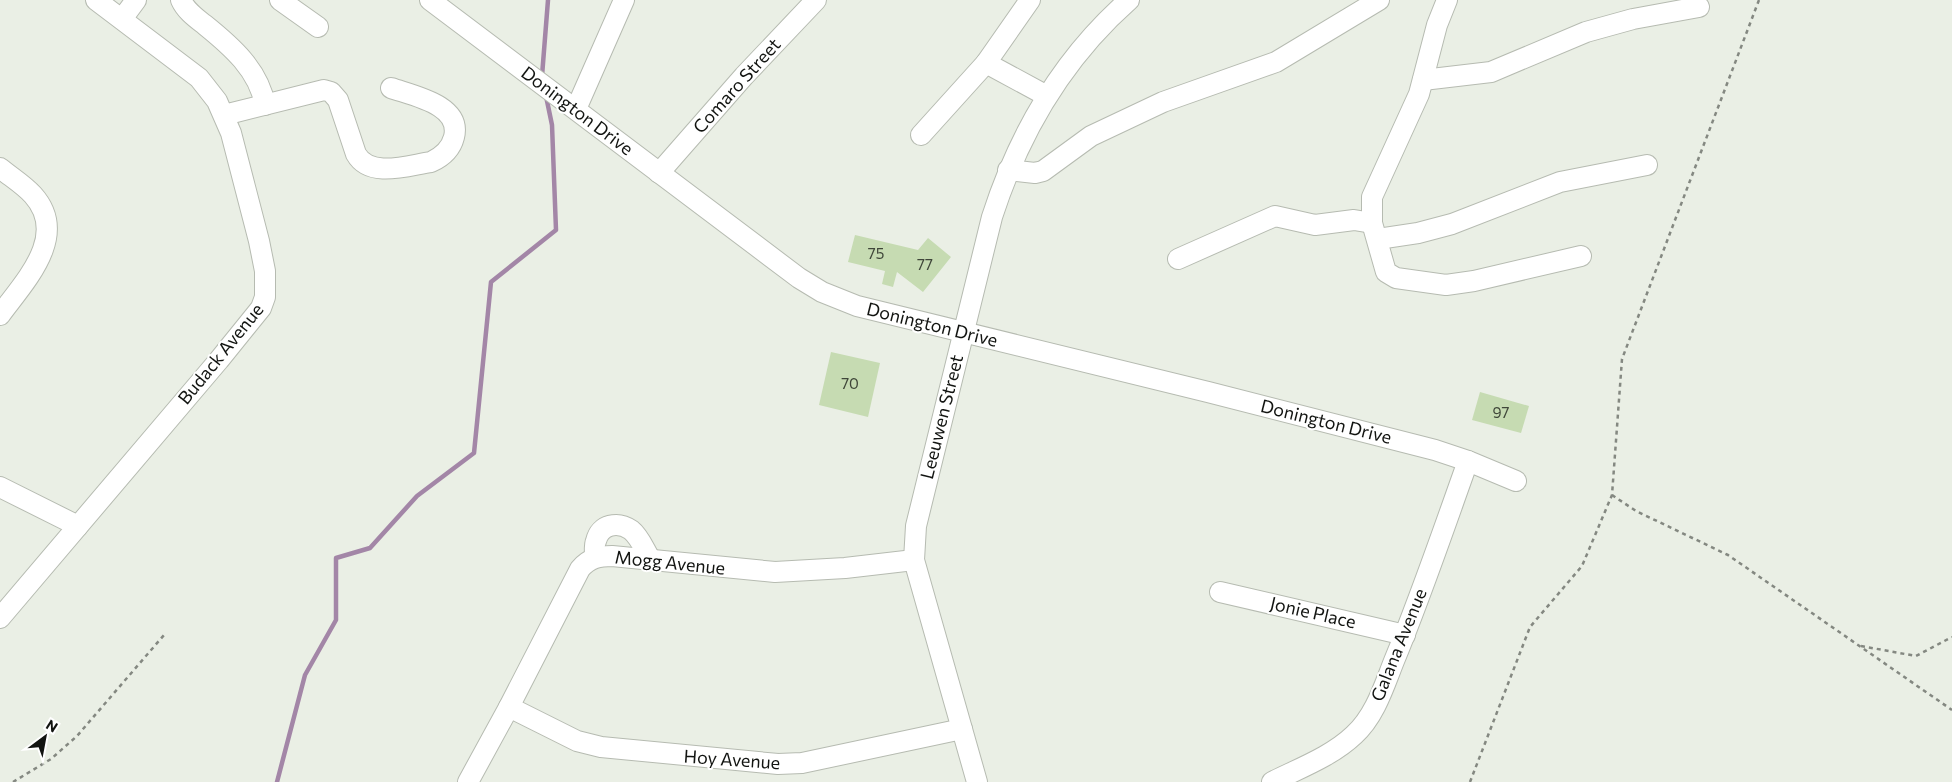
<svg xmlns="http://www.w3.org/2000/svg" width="1952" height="782" font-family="Commissioner,sans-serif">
  <rect width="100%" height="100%" fill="#eaefe5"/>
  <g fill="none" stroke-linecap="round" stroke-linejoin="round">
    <!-- stream -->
    <g stroke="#a386a7" stroke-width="4.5">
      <path d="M 542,76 L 548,0"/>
      <path d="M 277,782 L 305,675 L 336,620 L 336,558 L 370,548 L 417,496 L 474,453 L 491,282 L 556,230 L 552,125 L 546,96"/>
    </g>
  </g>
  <!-- building -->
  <g fill="#c6dbb2">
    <path d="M 855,235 L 918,250 L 928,238 L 951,257 L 923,292 L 897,272 L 893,287 L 882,284 L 885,271 L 848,262 Z"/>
    <path d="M 831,352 L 880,363 L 868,417 L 819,405 Z"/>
    <path d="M 1480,392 L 1529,406 L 1521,433 L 1472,420 Z"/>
  </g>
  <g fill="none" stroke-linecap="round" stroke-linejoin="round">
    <defs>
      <g id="minor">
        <path d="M 181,0 C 186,11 196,18 205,25 C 231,46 259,70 265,105"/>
        <path d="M 280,0 L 318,27"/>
        <path d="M 430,0 L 799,278 L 822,292 L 857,306 L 1208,392 L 1435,450 L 1468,461 L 1516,481"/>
        <path d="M 1030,0 L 986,63 L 1047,96"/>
        <path d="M 1447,0 L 1437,25 L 1419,94 L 1372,197 L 1372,223 L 1386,272 L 1396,278 L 1446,285 L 1474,281 L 1581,256"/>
        <path d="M 122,19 L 136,0"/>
        <path d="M 1423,80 L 1491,72 L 1586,32 L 1633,19 L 1699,7"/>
        <path d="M 576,109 L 624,0"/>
        <path d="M 224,115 L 324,90 L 331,92 L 338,100 L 356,154 C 370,179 409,165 431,162 C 442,157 451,149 454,137 C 462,105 414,96 391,88"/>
        <path d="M 921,135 L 986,63"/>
        <path d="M 0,168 C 11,177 24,185 33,195 C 70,236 24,282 0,315"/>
        <path d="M 1008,170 L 1035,173 L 1043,171 L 1091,136 L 1163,102 L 1276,62 L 1379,0"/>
        <path d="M 659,173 L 744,76 L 816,0"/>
        <path d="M 1378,239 L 1418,233 L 1452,224 L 1560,182 L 1647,165"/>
        <path d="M 1178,259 L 1275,216 L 1315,225 L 1354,220 L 1372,223"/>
        <path d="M 0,487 L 78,526"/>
        <path d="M 595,557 C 595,552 594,545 596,541 C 600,524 618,521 631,530 C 640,537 645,551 651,560"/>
        <path d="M 1220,592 L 1405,635"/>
        <path d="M 0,618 L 219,360 L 261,308 L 265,297 L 265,271 L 259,241 L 231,133 L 217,101 L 199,78 L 96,0"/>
        <path d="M 509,707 L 577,741 L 601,747 L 778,764 L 802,763 L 962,729"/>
        <path d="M 468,782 L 509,707 L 580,569 C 589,558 599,556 612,556 L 775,572 L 845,568 L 914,560"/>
        <path d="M 977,782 L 914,560 L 916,526 L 992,217 C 1019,133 1062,59 1129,0"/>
        <path d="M 1272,782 C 1300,768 1332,756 1354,735 C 1375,716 1384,686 1394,661 C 1421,596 1444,528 1468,461"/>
      </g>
    </defs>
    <!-- minor casing -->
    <use href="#minor" stroke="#b6bbb1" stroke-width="22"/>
    <!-- path -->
    <g stroke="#848881" stroke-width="2.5" stroke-dasharray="4 4" stroke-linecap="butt">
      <path d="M 1612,495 L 1636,511 L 1728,555 L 1952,710"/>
      <path d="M 1861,646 L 1916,656 L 1952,637"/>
      <path d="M 13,782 L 51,759 L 77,736 L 164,635"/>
      <path d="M 1470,782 L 1530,627 L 1582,566 L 1612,495 L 1622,359 L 1759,0"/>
    </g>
    <!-- minor -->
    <use href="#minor" stroke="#fff" stroke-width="20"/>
  </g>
  <g text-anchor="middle" stroke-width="4" stroke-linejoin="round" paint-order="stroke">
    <!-- number labels -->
    <g font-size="15" fill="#3f4639">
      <text x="876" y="259">75</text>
      <text x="925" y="270">77</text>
      <text x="850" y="389">70</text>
      <text x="1501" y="418">97</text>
    </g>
    <!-- street labels -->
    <g font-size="18" fill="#121411" stroke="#fff">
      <text transform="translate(737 86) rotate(-48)" y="6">Comaro Street</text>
      <text transform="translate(577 111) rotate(37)" y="6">Donington Drive</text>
      <text transform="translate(932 325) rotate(14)" y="6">Donington Drive</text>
      <text transform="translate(221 354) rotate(-51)" y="6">Budack Avenue</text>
      <text transform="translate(942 417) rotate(-76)" y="6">Leeuwen Street</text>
      <text transform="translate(1326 422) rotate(14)" y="6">Donington Drive</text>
      <text transform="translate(670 563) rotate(6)" y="6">Mogg Avenue</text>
      <text transform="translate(1313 613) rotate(13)" y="6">Jonie Place</text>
      <text transform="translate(1399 645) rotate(-68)" y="6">Galana Avenue</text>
      <text transform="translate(732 760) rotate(4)" y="6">Hoy Avenue</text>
    </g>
  </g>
  <!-- north arrow -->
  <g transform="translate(45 737) rotate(32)" stroke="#ffffff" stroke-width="4" paint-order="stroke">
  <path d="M0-4L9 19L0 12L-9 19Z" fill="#121411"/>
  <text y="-8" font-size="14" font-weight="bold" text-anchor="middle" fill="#121411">N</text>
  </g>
</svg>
